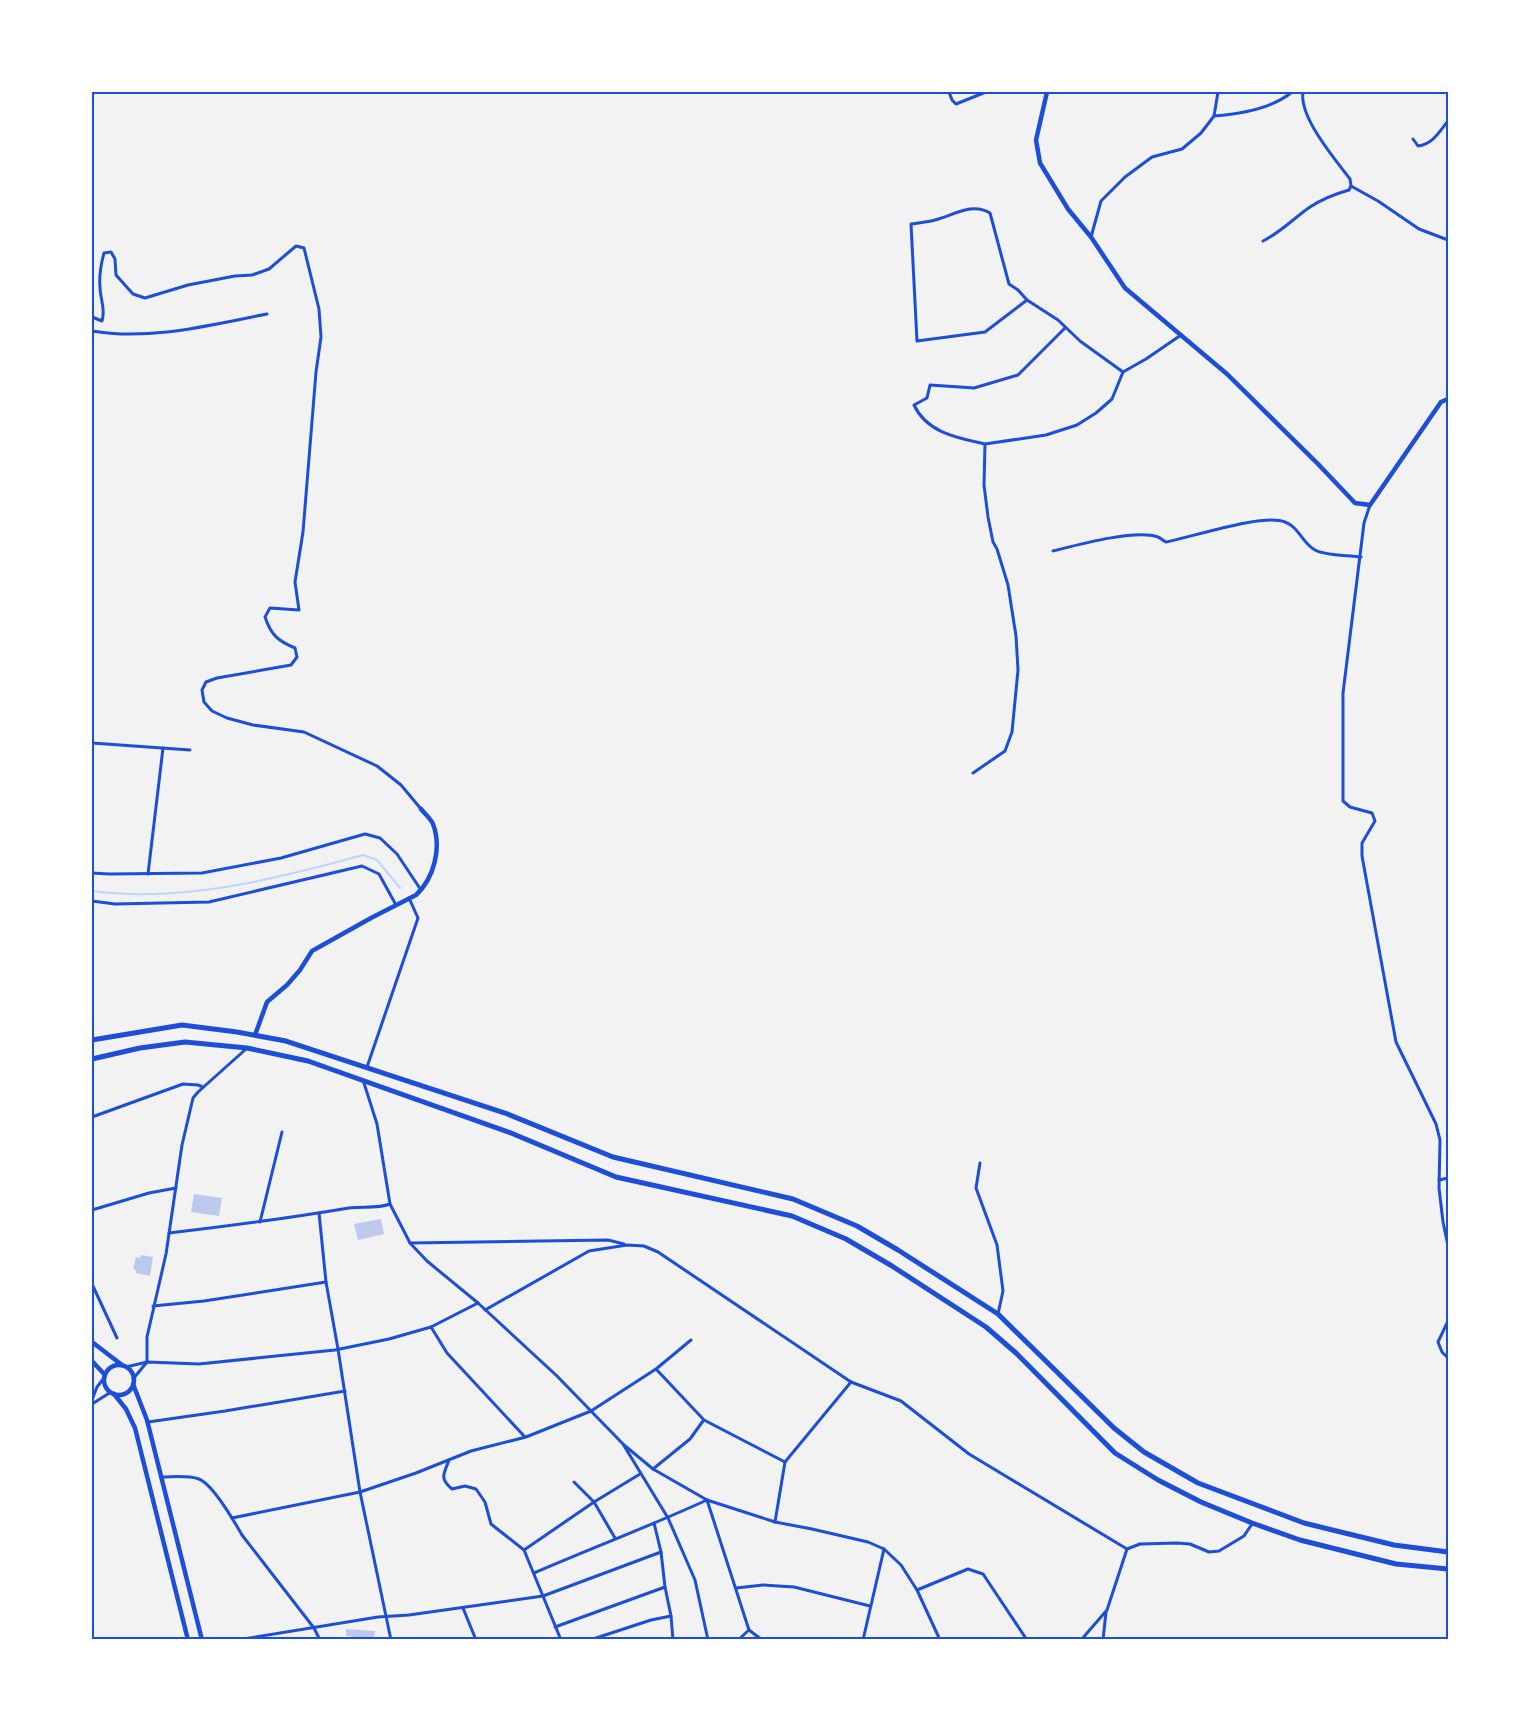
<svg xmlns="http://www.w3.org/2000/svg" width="1540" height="1731" font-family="Poppins,sans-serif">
  <rect width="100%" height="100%" fill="#f2f2f2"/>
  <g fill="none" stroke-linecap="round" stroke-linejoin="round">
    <!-- stream -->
    <path stroke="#bfd3fe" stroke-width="2" d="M 92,891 C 182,903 276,879 363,855 L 377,860 L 400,888"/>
  </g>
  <!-- building -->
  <g fill="#bdc9ec">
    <path d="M 194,1194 L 222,1198 L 219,1216 L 191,1212 Z"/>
    <path d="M 381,1219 L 384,1234 L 358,1240 L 354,1224 Z"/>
    <path d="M 141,1255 L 153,1257 L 150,1276 L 136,1273 L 136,1270 L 133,1269 L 136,1257 L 140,1258 Z"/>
    <path d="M 346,1629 L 375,1631 L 374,1638 L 351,1640 L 351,1636 L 346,1636 Z"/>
  </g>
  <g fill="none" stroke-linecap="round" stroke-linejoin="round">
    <!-- minor -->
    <g stroke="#1d4ed8" stroke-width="3">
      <path d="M 949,92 L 952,100 L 956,104 L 986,92"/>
      <path d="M 1214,116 C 1239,114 1273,108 1292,92"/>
      <path d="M 1413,139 L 1418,146 C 1433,144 1439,132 1448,121"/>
      <path d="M 1351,186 L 1378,201 L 1419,229 L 1448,240"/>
      <path d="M 1091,237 L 1101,201 L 1125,177 L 1152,157 L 1182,149 L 1201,133 L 1214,116 L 1218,92"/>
      <path d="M 1263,241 C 1281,232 1294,218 1310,207 C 1322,199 1335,194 1349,190 L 1351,186 L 1350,179 C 1334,158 1299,117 1303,92"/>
      <path d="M 1027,300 L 985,332 L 917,341 L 911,224 C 919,223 928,222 935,220 C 954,215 972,202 990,213 L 1009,284 L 1018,290 L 1027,300 L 1058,320 L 1080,341 L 1123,372"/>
      <path d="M 92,317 L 102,321 C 106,309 100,299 100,287 C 99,276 101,264 104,253 L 111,252 L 115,259 L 116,275 L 133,294 L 145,298 L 188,285 L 235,276 L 252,275 L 269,269 L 296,246 L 304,248 L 319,309 L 321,337 L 316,372 L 303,532 L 295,582 L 299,610 L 270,608 L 265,617 C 271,635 278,641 295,648 L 297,657 L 291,665 L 217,678 L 206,682 L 202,690 L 204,702 L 212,711 L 227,718 L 253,725 L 304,732 L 377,766 L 401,785 L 421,809"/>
      <path d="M 92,331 C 149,341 210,325 267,314"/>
      <path d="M 985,444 C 958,438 927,433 914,405 L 927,398 L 930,385 L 974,388 L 1018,375 L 1065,328"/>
      <path d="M 1370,505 L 1364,523 L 1343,693 L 1343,801 L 1350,807 L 1372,813 L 1375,821 L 1362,843 L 1362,856 L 1396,1042 L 1436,1124 L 1440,1140 L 1439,1188 L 1443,1222 L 1448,1246"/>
      <path d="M 1053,551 C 1077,545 1135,529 1158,537 C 1161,538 1163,541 1166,542 C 1192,537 1263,513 1285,522 C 1299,527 1302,543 1315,550 C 1325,556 1348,555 1361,557"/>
      <path d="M 92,743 L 190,750"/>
      <path d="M 973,773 L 1005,751 L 1012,732 L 1018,670 L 1016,636 L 1008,585 L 997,549 L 993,542 L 988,517 L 984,485 L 985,444 L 1046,435 L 1077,425 L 1096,413 L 1112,399 L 1123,372 L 1146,359 L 1181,335"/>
      <path d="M 92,873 L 109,874 L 202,873 L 281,858 L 365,834 L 380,838 L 397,854 L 421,890"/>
      <path d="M 148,874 L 163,748"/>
      <path d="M 92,901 L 115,904 L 209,902 L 362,866 L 379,874 L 396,905"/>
      <path d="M 367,1067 L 418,918 L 409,898"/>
      <path d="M 363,1080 L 377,1124 L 390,1204 L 410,1243 L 427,1261 L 478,1303 L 557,1376 L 623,1444 L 668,1518 L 695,1580 L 708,1640"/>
      <path d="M 92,1117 L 183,1084 L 198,1085 L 203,1087"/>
      <path d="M 980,1163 L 976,1188 L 997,1245 L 1003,1291 L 998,1314"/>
      <path d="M 1439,1180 L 1448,1178"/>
      <path d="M 92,1210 L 149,1193 L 176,1188"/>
      <path d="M 319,1213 L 326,1282 L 338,1349 L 360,1492 L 391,1640"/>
      <path d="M 260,1222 L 282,1132"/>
      <path d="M 169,1233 C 230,1226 289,1218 349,1208 C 363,1206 377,1209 390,1204"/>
      <path d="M 410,1243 L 608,1240 L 624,1244"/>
      <path d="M 92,1284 L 117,1338"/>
      <path d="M 153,1306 L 204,1301 L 326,1282"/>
      <path d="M 485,1310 L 589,1251 L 627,1245 L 644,1246 L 658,1252 L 851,1382"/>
      <path d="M 1448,1321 L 1438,1342 L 1442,1352 L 1448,1358"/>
      <path d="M 431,1327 L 447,1353 L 525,1437"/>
      <path d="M 126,1367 L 147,1362 L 199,1364 L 335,1350 L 389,1339 L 431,1327 L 478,1303"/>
      <path d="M 656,1369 L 704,1420 L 785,1462"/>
      <path d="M 133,1379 L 147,1362 L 147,1337 L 166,1254 L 182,1145 L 193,1098 L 198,1092 L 246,1049"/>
      <path d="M 92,1400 L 97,1387 L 104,1378"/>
      <path d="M 92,1404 L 111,1392"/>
      <path d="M 148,1422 L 225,1411 L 345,1391"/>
      <path d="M 624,1445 L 653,1469 L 707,1500 L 775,1522 L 812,1529 L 868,1542 L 884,1549 L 901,1565 L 917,1590 L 940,1640"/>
      <path d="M 449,1460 C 444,1474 439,1478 452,1489 L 465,1486 L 476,1489 L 485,1502 L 491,1524 L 524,1550 L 561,1640"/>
      <path d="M 653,1469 L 690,1439 L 703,1421"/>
      <path d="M 161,1477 C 173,1477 187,1475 199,1479 C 212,1484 234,1521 242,1535 L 314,1628 L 320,1640"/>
      <path d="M 574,1482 L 594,1502 L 615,1538"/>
      <path d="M 707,1500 L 749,1630 L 738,1640"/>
      <path d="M 232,1518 L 360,1492 L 416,1473 L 471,1451 L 526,1437 L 591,1411 L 656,1369 L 691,1340"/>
      <path d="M 775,1522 L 785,1462 L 851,1382 L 901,1401 L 969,1454 L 1127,1549"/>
      <path d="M 654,1523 L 661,1552 L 665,1587 L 671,1616 L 673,1640"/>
      <path d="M 524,1550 L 594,1502 L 640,1474"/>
      <path d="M 534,1573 C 592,1548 650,1526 707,1500"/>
      <path d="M 736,1588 L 763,1585 L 794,1587 L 870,1606"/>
      <path d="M 917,1590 L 968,1569 L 983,1574 L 1027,1640"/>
      <path d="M 463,1608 L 476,1640"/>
      <path d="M 555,1627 L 665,1587"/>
      <path d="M 749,1630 L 762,1640"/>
      <path d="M 92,1639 L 96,1640"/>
      <path d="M 237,1640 L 378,1617 L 409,1615 L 543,1596 L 661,1552"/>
      <path d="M 590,1640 L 651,1620 L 671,1616"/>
      <path d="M 863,1640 L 884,1549"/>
      <path d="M 1081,1640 L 1107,1610 L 1127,1549 L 1140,1544 L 1177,1543 L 1190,1544 L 1209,1552 L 1219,1551 L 1244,1536 L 1252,1524"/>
      <path d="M 1103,1640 L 1106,1612"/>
    </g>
    <!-- tertiary -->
    <g stroke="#1d4ed8" stroke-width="4.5">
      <path d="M 1047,92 L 1036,140 L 1040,163 L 1068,209 L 1091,237 L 1125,288 L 1227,374 L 1318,464 L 1355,503 L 1370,505 L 1441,402 L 1448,399"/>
      <path d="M 255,1035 L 267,1002 L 287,985 L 300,970 L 312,951 L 371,918 L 416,895 C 434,878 442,848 433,824 C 431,819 425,814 421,809"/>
      <path d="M 92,1342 L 122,1365"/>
      <path d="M 92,1361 L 105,1375"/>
      <circle cx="119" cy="1380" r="15"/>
      <path d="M 133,1384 L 147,1420 L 202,1640"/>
      <path d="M 114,1394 L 126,1409 L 135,1428 L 188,1640"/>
    </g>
    <!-- primary -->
    <g stroke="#1d4ed8" stroke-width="5">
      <path d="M 92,1040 L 182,1025 L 237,1032 L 286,1041 L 505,1113 L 613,1157 L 793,1199 L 857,1226 L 898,1250 L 998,1314 L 1114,1428 L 1144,1452 L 1198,1483 L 1304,1523 L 1394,1545 L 1448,1552"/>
      <path d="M 92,1059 L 140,1048 L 185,1042 L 247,1048 L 308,1061 L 511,1133 L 616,1177 L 792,1216 L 846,1239 L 892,1266 L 986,1327 L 1016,1353 L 1115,1453 L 1158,1480 L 1201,1502 L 1252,1523 L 1300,1540 L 1396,1564 L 1448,1569"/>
    </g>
  </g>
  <!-- border -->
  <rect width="1540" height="1731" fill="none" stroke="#ffffff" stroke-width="186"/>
  <rect x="93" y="93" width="1354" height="1545" fill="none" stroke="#1d4ed8" stroke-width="2"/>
</svg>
